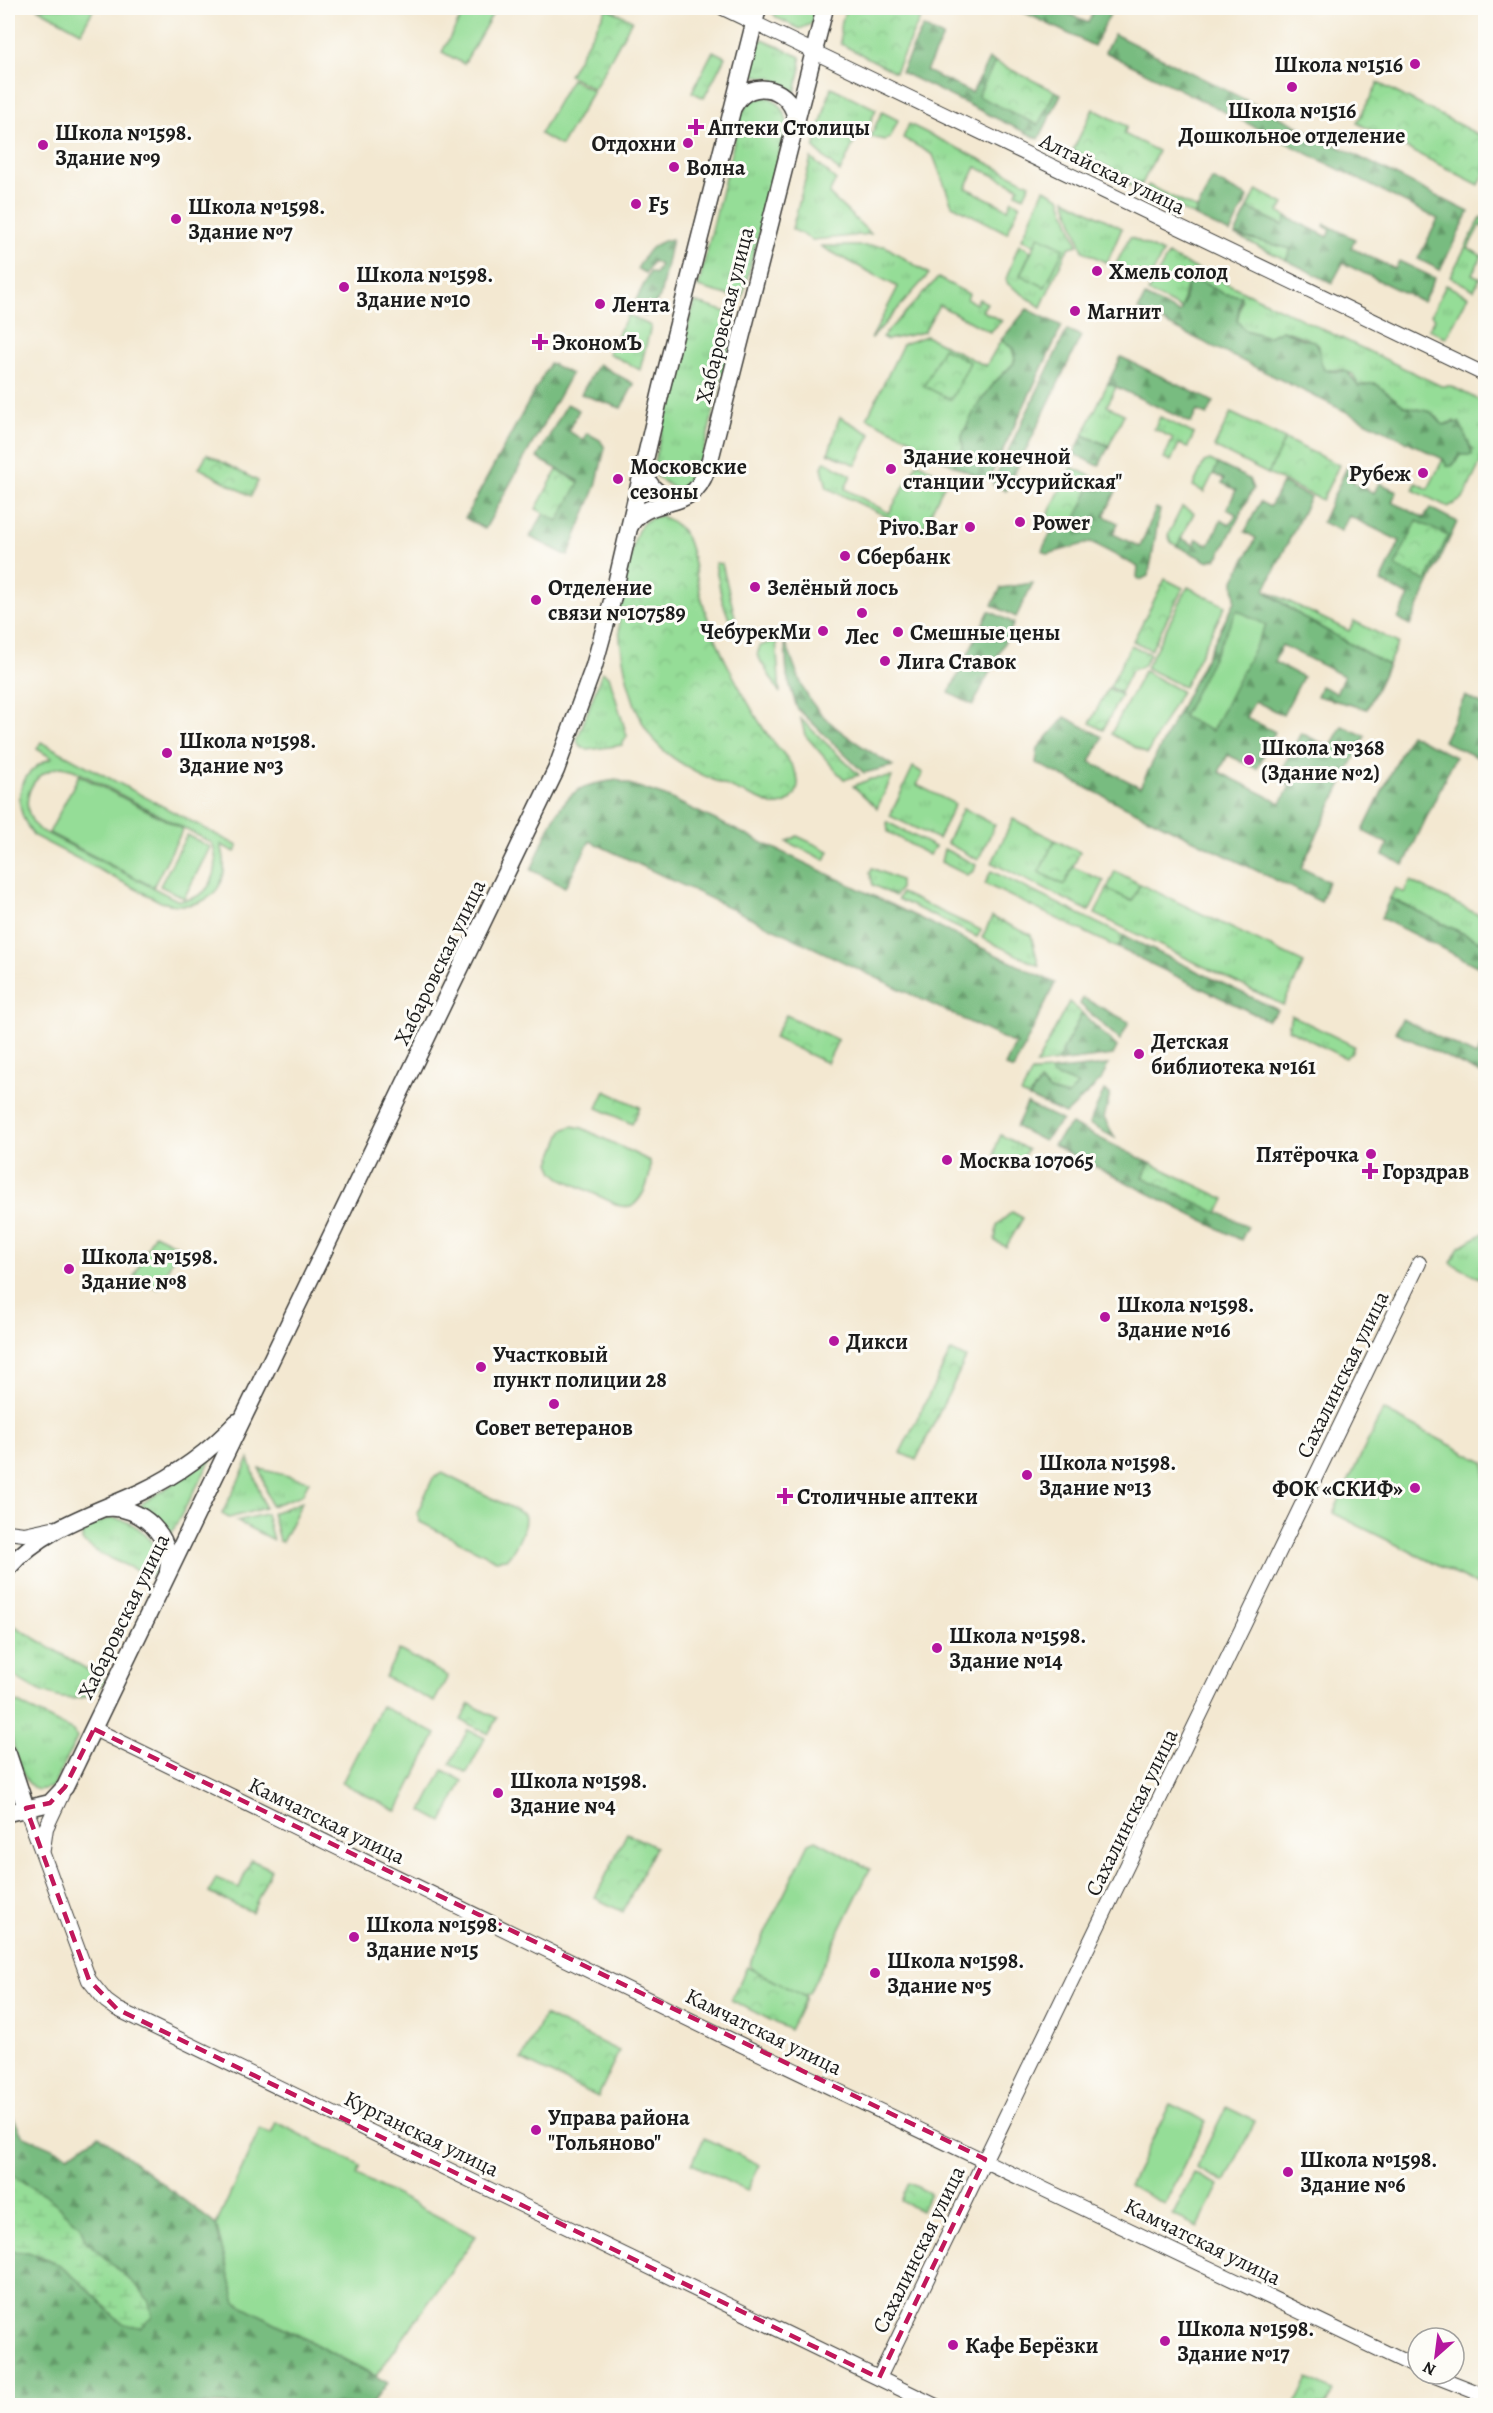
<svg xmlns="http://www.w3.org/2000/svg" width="1493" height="2413" font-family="Alegreya,serif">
  <defs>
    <pattern id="grass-tufts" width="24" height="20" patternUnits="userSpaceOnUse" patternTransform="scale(1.5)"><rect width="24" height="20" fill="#95dd97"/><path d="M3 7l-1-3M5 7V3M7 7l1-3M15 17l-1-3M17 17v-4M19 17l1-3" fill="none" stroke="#80bd82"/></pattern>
    <pattern id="forest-firs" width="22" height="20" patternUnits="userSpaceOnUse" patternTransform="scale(1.5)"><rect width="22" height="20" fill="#78bc80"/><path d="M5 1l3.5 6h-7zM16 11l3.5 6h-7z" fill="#629868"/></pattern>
    <pattern id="wetland-marsh" width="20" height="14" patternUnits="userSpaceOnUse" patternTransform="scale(1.5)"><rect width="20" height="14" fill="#95dd97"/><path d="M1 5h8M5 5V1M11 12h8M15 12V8" fill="none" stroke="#80bd82"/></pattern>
    <pattern id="park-crowns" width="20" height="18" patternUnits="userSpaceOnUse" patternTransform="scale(1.5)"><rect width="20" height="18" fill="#95dd97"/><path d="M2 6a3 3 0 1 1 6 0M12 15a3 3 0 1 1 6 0" fill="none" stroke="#80bd82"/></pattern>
  </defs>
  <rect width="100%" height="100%" fill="#fdfcf7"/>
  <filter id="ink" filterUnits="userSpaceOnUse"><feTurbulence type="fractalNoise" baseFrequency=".0167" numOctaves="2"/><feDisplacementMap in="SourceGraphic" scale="12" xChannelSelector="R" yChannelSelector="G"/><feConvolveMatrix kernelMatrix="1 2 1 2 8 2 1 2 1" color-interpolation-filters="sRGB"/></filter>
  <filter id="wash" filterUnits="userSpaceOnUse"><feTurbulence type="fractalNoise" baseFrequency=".008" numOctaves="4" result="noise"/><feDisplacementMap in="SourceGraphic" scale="24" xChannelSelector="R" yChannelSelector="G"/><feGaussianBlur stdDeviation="1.35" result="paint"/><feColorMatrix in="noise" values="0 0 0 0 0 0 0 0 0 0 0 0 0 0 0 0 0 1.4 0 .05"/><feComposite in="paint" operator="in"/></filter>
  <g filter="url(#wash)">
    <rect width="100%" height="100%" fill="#f3e8d1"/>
    <!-- grass -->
    <g fill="url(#grass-tufts)" stroke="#587c5a" stroke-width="1.5">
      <path d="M 769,8 L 817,8 L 811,24 L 800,29 L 777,18 Z"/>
      <path d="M 763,39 L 800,57 L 801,68 L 795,92 L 771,78 L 751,75 L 759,43 Z"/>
      <path d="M 713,51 L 725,57 L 704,98 L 692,92 Z"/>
      <path d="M 831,87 L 876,109 L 865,135 L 859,132 L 840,172 L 814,148 Z"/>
      <path d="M 766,96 C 779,101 786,110 787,124 L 742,299 L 698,287 L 741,113 L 751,101 Z"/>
      <path d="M 882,112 L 898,120 L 890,138 L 885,140 L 870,137 Z"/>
      <path d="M 909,124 L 1030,184 L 1024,197 L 1016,193 L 1018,187 L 976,167 L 966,188 L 1008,209 L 1012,200 L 1020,205 L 1007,233 L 952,205 L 933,155 L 903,138 Z"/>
      <path d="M 811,158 L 836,180 L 829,194 L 871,234 L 812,240 L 792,229 Z"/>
      <path d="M 1148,185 L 1197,209 L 1194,216 L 1145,192 Z"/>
      <path d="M 1044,189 L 1060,197 L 1078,245 L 1070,247 L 1066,252 L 1041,307 L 1008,284 L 1006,279 L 1019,244 L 1031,251 L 1020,275 L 1039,236 L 1034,245 L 1022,239 Z"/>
      <path d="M 1065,199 L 1122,228 L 1107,263 L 1083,251 Z"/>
      <path d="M 1481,217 L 1485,220 L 1485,228 L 1480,225 L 1468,248 L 1482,256 L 1472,274 L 1480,278 L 1474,290 L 1450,277 Z"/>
      <path d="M 1235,235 L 1292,249 L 1286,260 Z"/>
      <path d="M 1130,237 L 1163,253 L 1148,282 L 1115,266 Z"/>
      <path d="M 820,246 L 885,246 L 929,274 L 871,339 L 898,287 Z"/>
      <path d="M 1168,255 L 1441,386 L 1451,386 L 1485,403 L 1485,453 L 1463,499 L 1448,507 L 1413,490 L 1416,483 L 1428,489 L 1443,459 L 1447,466 L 1454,464 L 1460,455 L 1473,450 L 1454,421 L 1443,425 L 1437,417 L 1404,406 L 1375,383 L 1358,386 L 1353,374 L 1342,370 L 1325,370 L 1319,364 L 1319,346 C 1314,340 1290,332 1282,330 L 1268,337 L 1245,330 L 1237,321 L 1242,300 L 1235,295 L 1224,294 L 1191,279 L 1184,293 L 1182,309 L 1148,292 Z"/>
      <path d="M 938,278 L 969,294 L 967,299 L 976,304 L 979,299 L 987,303 L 982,311 L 1002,321 L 990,332 L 939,305 L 924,332 L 887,340 L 882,337 Z"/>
      <path d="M 1446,285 L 1468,296 L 1446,338 L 1429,329 L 1435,318 L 1431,315 Z"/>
      <path d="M 694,302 L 737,315 L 699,471 L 685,487 L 675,489 L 657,477 L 653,466 Z"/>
      <path d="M 628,315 L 651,326 L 640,370 L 608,353 Z"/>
      <path d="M 926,336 L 986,366 L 1001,340 L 1012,348 L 1015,359 L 1013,364 L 995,382 L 965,429 L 962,435 L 963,449 L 955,457 L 955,466 L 912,444 L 913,440 L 867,418 L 903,344 Z"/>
      <path d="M 1108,383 L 1116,387 L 1107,406 L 1124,414 L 1109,446 L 1083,435 Z"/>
      <path d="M 1231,413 L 1285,439 L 1268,474 L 1214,447 Z"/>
      <path d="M 840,417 L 871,434 L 856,465 L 828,453 C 834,441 834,429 840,417 Z"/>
      <path d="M 1160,417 L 1194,434 L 1188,447 L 1179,444 L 1171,461 L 1164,458 L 1173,438 L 1154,429 Z"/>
      <path d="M 825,461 L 851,475 L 845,489 L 889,513 L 918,462 L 947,479 L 921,533 L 827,488 L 822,467 Z"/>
      <path d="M 715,563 L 722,564 L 740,637 L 736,637 L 722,600 Z"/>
      <path d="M 1265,590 L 1349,631 L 1354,621 L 1398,643 L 1388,665 L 1306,619 Z"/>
      <path d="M 776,640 L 780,693 L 757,655 L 760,646 Z"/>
      <path d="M 602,672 L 609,676 L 627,736 L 622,745 L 588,750 L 579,745 L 577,740 Z"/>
      <path d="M 801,719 L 859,775 L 844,780 L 805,735 Z"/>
      <path d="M 913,767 L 923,773 L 917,785 L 955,804 L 938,839 L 890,816 Z"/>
      <path d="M 892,777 L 877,808 L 853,786 L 871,779 Z"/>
      <path d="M 963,808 L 995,825 L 978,860 L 947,843 Z"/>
      <path d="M 1013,819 L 1055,840 L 1039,872 L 1064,885 L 1073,867 L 1104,881 L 1089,911 L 992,863 Z"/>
      <path d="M 887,822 L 935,847 L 929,855 L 888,832 Z"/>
      <path d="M 797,836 L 829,851 L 825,860 L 787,842 Z"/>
      <path d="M 944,849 L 976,865 L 974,871 L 967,875 L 941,862 Z"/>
      <path d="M 872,868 L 900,880 L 900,889 L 895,896 L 873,885 L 870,873 Z"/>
      <path d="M 991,871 L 1124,936 L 1118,948 L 985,884 Z"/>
      <path d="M 1410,881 L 1485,918 L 1485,944 L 1390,898 L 1395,888 L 1404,893 Z"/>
      <path d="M 1140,884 L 1304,963 L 1283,1005 L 1095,914 L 1107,889 L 1132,901 Z"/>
      <path d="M 901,893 L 981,930 L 977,937 L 898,899 Z"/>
      <path d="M 992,917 L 1031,935 L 1039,966 L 982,938 Z"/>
      <path d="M 1069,1002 L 1082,1013 L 1057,1062 L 1036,1065 Z"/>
      <path d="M 1291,1015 L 1354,1046 L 1351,1053 L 1345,1058 L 1288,1029 Z"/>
      <path d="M 1050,1071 L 1053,1075 L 1078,1085 L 1071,1094 C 1059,1100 1048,1087 1035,1088 L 1029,1098 L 1021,1094 L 1032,1072 Z"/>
      <path d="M 1001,1135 L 1028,1150 L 1009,1170 L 1002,1170 C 991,1159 994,1148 1001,1135 Z"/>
      <path d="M 1485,1232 L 1486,1275 L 1483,1280 L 1451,1263 L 1459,1247 Z"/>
      <path d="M 209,1458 L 211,1460 L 170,1536 L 159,1519 L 141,1507 L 141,1504 L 184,1477 Z"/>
      <path d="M 249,1459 L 265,1508 L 229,1518 L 222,1514 Z"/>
      <path d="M 260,1469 L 309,1481 L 302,1495 L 271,1506 Z"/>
      <path d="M 302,1502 L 282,1542 L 279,1541 L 272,1513 Z"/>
      <path d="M 266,1514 L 273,1540 L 236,1521 Z"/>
      <path d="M 112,1518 C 140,1522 163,1544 155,1574 L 150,1576 L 102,1555 L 82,1541 L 81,1526 Z"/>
      <path d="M 8,1622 L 105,1680 C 81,1717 35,1691 8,1672 Z"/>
      <path d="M 8,1698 L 73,1731 L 77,1738 L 53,1787 L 38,1790 C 15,1781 8,1721 8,1698 Z"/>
    </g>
    <!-- forest -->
    <g fill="url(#forest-firs)" stroke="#4a6c4e" stroke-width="1.5">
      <path d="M 1015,8 L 1057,8 L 1088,23 L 1095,8 L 1113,8 L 1094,46 Z"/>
      <path d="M 923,27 L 943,37 L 926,71 L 972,93 L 989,59 L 995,62 L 979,96 L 1038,125 L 1055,91 L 1061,94 L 1039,139 L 901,72 Z"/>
      <path d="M 1114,34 L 1469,212 L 1440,270 L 1418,259 L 1438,219 L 1105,52 Z"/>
      <path d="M 1073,150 L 1142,184 L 1139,190 L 1070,155 Z"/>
      <path d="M 1212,179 L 1248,197 L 1230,233 L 1194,216 Z"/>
      <path d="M 1248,208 L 1282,225 L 1287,217 L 1328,237 L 1331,230 L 1324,226 L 1325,224 L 1355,239 L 1351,248 L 1395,269 L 1399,261 L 1435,278 L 1423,302 L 1343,263 L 1332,283 L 1286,260 L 1291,249 L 1235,235 Z"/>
      <path d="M 672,239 L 660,297 L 646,316 L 631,310 L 650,272 L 655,274 L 660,265 L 653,261 L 646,273 L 637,269 C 647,251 651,243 672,239 Z"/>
      <path d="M 1193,277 L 1224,294 L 1241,296 L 1237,321 L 1245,330 L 1268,337 L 1282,330 L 1303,339 L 1315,341 C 1323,350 1317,361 1325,370 C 1349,375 1342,362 1358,386 L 1375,383 L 1404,406 L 1431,412 L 1443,425 L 1459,422 C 1461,425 1473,452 1472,455 L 1460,455 L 1452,466 L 1447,466 L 1443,459 L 1138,310 L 1145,296 L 1179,313 C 1187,302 1183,288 1193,277 Z"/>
      <path d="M 1027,309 L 1062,326 L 991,475 L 985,480 L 955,466 L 955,457 L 963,449 L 962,436 L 976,407 L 995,382 L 1013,364 L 1015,359 L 1012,348 L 1001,340 Z"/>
      <path d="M 1067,330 L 1081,336 L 1006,491 L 992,484 Z"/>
      <path d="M 1121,357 L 1214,402 L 1207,415 L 1197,411 L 1191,423 L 1108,383 Z"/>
      <path d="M 550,363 L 571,374 L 485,529 L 465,518 Z"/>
      <path d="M 598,364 L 634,384 L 621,408 L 581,394 Z"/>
      <path d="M 567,404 L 579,410 L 568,431 L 583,440 L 587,433 L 600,440 L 605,448 L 596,486 L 568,556 L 530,537 L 544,513 L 558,521 L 579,481 L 537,458 Z"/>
      <path d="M 1083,435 L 1109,446 L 1099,466 L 1074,454 Z"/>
      <path d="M 1218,464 L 1249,479 L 1253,489 L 1220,554 L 1216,559 L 1207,561 L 1177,546 L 1181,538 L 1194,545 L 1197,539 L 1209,545 L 1221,520 L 1230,525 L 1236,514 L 1227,509 L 1236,490 L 1222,483 L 1224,479 L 1213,474 Z"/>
      <path d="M 1347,467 L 1357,472 L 1353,483 L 1374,493 L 1379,483 L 1397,491 L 1392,502 L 1424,518 L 1430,508 L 1457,522 L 1410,625 L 1398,619 L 1409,596 L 1381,582 L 1400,541 L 1349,516 L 1341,531 L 1322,522 Z"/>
      <path d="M 1095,478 L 1117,489 L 1104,516 L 1118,523 L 1113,534 L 1140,547 L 1156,508 L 1160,510 C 1155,532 1154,553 1148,576 L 1140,580 L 1137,577 L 1138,567 L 1091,542 L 1048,554 L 1042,550 L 1053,528 L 1044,523 L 1046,519 L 1070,530 Z"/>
      <path d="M 1282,483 L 1310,497 L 1265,590 L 1267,593 L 1306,619 L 1388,665 L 1367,709 L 1317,696 L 1321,686 L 1336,693 L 1344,676 L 1282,645 L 1274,662 L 1303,677 L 1283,715 L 1255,701 L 1246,717 L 1275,732 L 1257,769 L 1228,755 L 1219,772 L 1281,803 L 1290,786 L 1277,779 L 1301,733 L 1330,747 L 1342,726 L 1365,736 L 1301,868 L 1328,881 L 1321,902 L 1036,763 L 1038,748 L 1065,717 L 1103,737 L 1090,762 L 1140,787 L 1235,601 L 1234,580 L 1256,538 L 1245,532 L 1260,502 L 1270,507 Z"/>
      <path d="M 1033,583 L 1016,617 L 992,605 L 1001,588 Z"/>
      <path d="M 989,611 L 1014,623 L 973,705 L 949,693 Z"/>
      <path d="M 785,642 C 792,658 797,675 804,690 C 821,724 862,746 893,766 L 864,773 L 797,708 L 787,676 Z"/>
      <path d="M 1465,696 L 1485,706 L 1485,761 L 1443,741 Z"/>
      <path d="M 1410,734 L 1455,757 L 1404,865 L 1383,855 L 1388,844 L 1363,831 Z"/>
      <path d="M 617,780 L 665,796 L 1055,983 L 1013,1070 L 1005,1066 L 1015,1044 L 590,841 L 565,887 L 531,870 C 543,845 554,803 580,789 C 591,783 605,782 617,780 Z"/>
      <path d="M 1390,898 L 1485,944 L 1485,970 L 1381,918 Z"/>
      <path d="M 1124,936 L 1278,1010 L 1267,1020 L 1118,948 Z"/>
      <path d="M 1083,998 L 1129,1022 L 1120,1040 L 1080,1004 Z"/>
      <path d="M 1082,1013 L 1117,1047 L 1113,1055 L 1057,1062 Z"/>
      <path d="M 1402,1019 L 1476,1056 L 1485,1039 L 1485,1076 L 1395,1032 Z"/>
      <path d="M 1108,1065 L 1101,1080 L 1066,1114 L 1029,1098 L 1040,1082 L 1050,1091 L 1067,1096 L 1078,1085 L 1052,1075 L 1050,1071 Z"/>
      <path d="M 1104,1091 L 1110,1094 L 1104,1118 L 1115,1138 L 1089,1124 Z"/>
      <path d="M 1027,1104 L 1062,1120 L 1044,1141 L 1016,1127 Z"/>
      <path d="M 1071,1124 L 1150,1163 L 1143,1177 L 1248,1226 L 1241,1240 L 1053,1145 Z"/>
      <path d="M 8,2107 L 22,2135 L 68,2155 L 99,2135 L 216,2225 L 236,2302 L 388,2383 L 371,2405 L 8,2405 L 8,2251 C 52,2252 76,2275 105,2307 L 141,2290 L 96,2251 L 85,2240 L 79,2225 L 47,2196 L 8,2173 Z"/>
    </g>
    <!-- wetland -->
    <path fill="url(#wetland-marsh)" stroke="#587c5a" stroke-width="1.5" d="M 8,2173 L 47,2196 L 80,2226 L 85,2240 L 141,2290 L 149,2302 L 152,2317 L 141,2327 C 114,2325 114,2314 96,2297 C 69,2271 47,2250 8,2251 Z"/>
    <!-- park -->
    <g fill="url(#park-crowns)" stroke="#587c5a" stroke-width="1.5">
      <path d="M 607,8 L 632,20 L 594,89 L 569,75 Z"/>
      <path d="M 846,8 L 925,8 L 895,72 L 841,44 L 840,27 Z"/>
      <path d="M 995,62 L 1055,91 L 1038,125 L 978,96 Z"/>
      <path d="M 1378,83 L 1485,138 L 1485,172 L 1479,185 L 1357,123 Z"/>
      <path d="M 1093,109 L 1127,126 L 1124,134 L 1158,151 L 1142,184 L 1073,150 Z"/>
      <path d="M 1257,190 L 1284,204 L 1279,213 L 1287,217 L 1283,225 L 1248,208 Z"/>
      <path d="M 1039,236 L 1064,248 L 1045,287 L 1020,275 Z"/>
      <path d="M 943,348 L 970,362 L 951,400 L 924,386 Z"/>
      <path d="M 1285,439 L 1339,465 L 1322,500 L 1268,474 Z"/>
      <path d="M 207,454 L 258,481 L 251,496 L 199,468 Z"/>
      <path d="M 1071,467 L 1095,478 L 1070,531 L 1046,519 Z"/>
      <path d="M 557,470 L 579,482 L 558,521 L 536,509 Z"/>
      <path d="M 661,516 C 689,527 691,547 696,574 C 706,630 734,680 763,728 C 773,744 795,762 798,781 C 799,796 787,807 772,805 C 737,789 676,770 653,739 C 629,709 615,637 620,599 C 622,585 627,572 630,559 C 635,538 636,518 661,516 Z"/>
      <path d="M 1417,521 L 1448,536 L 1426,581 L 1395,566 Z"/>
      <path d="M 1165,579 L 1183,588 L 1151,650 L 1133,641 Z"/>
      <path d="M 1131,645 L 1150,654 L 1143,666 L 1131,671 L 1120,693 L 1110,687 Z"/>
      <path d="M 1108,688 L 1121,695 L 1103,730 L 1090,723 Z"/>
      <path d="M 1055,840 L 1080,852 L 1064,885 L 1039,872 Z"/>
      <path d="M 1115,871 L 1140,884 L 1132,901 L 1107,889 Z"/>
      <path d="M 786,1015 L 838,1040 L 827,1063 L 774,1038 Z"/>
      <path d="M 605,1091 L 640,1107 L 632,1124 L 597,1108 Z"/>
      <path d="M 1150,1163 L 1225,1199 L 1218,1213 L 1143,1177 Z"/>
      <path d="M 1012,1212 L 1023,1218 L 1006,1247 L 995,1241 L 997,1225 Z"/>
      <path d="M 951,1351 L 966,1358 L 916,1460 L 900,1453 Z"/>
      <path d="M 470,1704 L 497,1718 L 488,1734 L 461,1720 Z"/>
      <path d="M 627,1833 L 655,1847 L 623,1912 L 595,1898 Z"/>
      <path d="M 251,1860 L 271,1869 L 252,1912 L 209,1893 L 216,1878 L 239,1888 Z"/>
      <path d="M 747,1967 L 806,1997 L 790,2030 L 731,2000 Z"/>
      <path d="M 544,2015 L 619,2051 L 598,2097 L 522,2060 Z"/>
      <path d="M 909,2183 L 930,2193 L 921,2211 L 901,2201 Z"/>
      <path d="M 1308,2379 L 1333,2391 L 1326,2405 L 1295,2405 Z"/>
    </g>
    <!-- garden -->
    <g fill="#95dd97" stroke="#587c5a" stroke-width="1.5" fill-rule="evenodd">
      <path d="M 37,8 L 94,8 L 81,32 Z"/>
      <path d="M 466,8 L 496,8 L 464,64 L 442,52 Z"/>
      <path d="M 571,79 L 593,91 L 561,146 L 540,134 Z"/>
      <path d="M 1210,460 L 1218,464 L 1204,492 L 1193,486 L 1204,462 Z"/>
      <path d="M 1182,507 L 1194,513 L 1177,546 L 1171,542 L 1168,535 Z"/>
      <path d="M 1188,587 L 1225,606 L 1184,687 L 1146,668 Z"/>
      <path d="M 1237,610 L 1266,625 L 1212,731 L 1183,717 Z"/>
      <path d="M 1144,671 L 1181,691 L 1147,754 L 1111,734 Z"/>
      <path d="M 41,742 L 238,846 L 235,852 L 221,845 C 235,890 203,914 161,902 L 34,836 C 11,806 15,773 52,758 L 37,749 ZM 62,767 L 74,770 L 212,843 C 222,871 211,901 177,900 L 38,829 C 16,804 30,771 62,767 Z"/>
      <path d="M 79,775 L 183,829 L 153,887 L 49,833 Z"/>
      <path d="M 187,835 L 210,847 L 184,898 L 160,886 Z"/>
      <path d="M 572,1126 L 582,1128 L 650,1161 C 652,1177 644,1198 631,1207 L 620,1206 L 561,1178 L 554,1172 L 550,1163 L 563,1130 Z"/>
      <path d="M 154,1234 L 179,1246 L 158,1289 L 134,1276 Z"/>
      <path d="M 1383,1410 L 1485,1463 L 1485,1589 L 1333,1513 Z"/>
      <path d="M 442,1473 L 524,1514 C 528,1527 515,1550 506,1559 L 496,1560 L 420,1522 L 417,1513 L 433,1478 Z"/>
      <path d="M 399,1650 L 448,1676 L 434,1702 L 385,1677 Z"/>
      <path d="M 381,1706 L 436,1734 L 397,1811 L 342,1783 Z"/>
      <path d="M 468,1730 L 485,1738 L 467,1773 L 450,1764 Z"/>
      <path d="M 443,1770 L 463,1781 L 442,1822 L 422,1811 Z"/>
      <path d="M 816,1840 L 870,1869 L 809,1993 L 803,1996 L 752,1969 L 750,1964 L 809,1843 Z"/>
      <path d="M 1170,2104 L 1206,2121 L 1165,2204 L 1129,2186 Z"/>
      <path d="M 1226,2107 L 1255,2121 L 1225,2182 L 1196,2168 Z"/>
      <path d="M 276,2122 L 361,2166 L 357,2175 L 476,2236 L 376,2376 L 236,2302 L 216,2225 L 260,2129 L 271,2134 Z"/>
      <path d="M 704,2138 L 760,2165 L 747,2191 L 692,2164 Z"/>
      <path d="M 1194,2173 L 1219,2185 L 1198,2227 L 1173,2215 Z"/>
    </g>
  </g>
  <g filter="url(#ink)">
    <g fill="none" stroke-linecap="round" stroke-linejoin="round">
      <defs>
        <g id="minor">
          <path d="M 723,8 L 1486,375"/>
          <path d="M 8,1532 L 24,1534 L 52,1528"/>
          <path d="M 94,1729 L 723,2036 L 1418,2368"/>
          <path d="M 26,1808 L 89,1980 L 106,2001 L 117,2009 L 936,2406"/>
          <path d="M 43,1849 L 46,1828 L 62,1794"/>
          <path d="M 1430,2374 L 1486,2396"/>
          <path d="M 879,2378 L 1419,1263"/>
        </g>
        <g id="major">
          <path d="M 734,106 C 751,75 794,88 796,122"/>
          <path d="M 645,465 C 644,485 658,495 675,499"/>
          <path d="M 630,526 C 644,500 676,508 695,490 C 703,482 706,471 710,460 L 825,8"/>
          <path d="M 107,1508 C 140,1505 174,1536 168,1571"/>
          <path d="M 8,1568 C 44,1527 93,1514 141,1492 C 177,1475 210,1451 237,1422"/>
          <path d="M 8,1754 L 26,1808"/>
          <path d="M 8,1813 L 50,1803 L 65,1787 L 556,770 L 594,666 L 612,601 L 662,387 L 758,8"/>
        </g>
      </defs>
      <!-- minor casing -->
      <use href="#minor" stroke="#3c3b37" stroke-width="16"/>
      <!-- major casing -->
      <use href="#major" stroke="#3c3b37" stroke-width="19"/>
      <!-- minor -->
      <use href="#minor" stroke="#fff" stroke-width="14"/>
      <!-- major -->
      <use href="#major" stroke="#fff" stroke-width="16"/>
    </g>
  </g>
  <!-- marked area -->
  <path fill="none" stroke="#c2185b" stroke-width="4.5" stroke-dasharray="12 8" stroke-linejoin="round" d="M 94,1729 L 985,2159 L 879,2378 L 117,2009 L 89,1980 L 26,1808 L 50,1803 L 65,1787 Z"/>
  <!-- markers -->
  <g fill="#b5179e" stroke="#fdfcf7" stroke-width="2">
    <circle cx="1415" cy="64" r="6"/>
    <circle cx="1292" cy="87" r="6"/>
    <path d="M693 118h6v6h6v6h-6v6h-6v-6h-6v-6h6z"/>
    <circle cx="688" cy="143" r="6"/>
    <circle cx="43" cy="145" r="6"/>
    <circle cx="674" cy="167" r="6"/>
    <circle cx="636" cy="204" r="6"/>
    <circle cx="176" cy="219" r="6"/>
    <circle cx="1097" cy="271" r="6"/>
    <circle cx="344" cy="287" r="6"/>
    <circle cx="600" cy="304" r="6"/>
    <circle cx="1075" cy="311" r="6"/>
    <path d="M537 333h6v6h6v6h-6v6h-6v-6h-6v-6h6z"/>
    <circle cx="891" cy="469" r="6"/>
    <circle cx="1423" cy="473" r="6"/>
    <circle cx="618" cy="479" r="6"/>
    <circle cx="1020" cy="522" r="6"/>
    <circle cx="970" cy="527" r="6"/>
    <circle cx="845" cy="556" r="6"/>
    <circle cx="755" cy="587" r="6"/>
    <circle cx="536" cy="600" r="6"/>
    <circle cx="862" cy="613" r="6"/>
    <circle cx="823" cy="631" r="6"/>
    <circle cx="898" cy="632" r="6"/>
    <circle cx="885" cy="661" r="6"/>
    <circle cx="167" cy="753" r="6"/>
    <circle cx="1249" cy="760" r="6"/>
    <circle cx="1139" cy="1054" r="6"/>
    <circle cx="1371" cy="1154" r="6"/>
    <circle cx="947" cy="1160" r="6"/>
    <path d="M1367 1162h6v6h6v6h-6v6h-6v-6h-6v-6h6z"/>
    <circle cx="69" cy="1269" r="6"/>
    <circle cx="1105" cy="1317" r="6"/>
    <circle cx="834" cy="1341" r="6"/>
    <circle cx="481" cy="1367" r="6"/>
    <circle cx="554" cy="1404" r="6"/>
    <circle cx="1027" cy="1475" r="6"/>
    <circle cx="1415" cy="1488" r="6"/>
    <path d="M782 1487h6v6h6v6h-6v6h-6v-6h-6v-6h6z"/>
    <circle cx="937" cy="1648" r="6"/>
    <circle cx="498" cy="1793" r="6"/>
    <circle cx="354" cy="1937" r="6"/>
    <circle cx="875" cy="1973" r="6"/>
    <circle cx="536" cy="2130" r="6"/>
    <circle cx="1288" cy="2172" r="6"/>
    <circle cx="1165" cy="2341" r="6"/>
    <circle cx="953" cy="2345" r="6"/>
  </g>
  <g text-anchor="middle" stroke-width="6" stroke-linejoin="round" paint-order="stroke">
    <!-- poi labels -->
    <g font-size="22" font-weight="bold" fill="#1c1c1c" stroke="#fdfcf7" text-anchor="start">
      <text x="1403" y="72" text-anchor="end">Школа №1516</text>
      <text x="1292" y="118" text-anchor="middle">Школа №1516<tspan x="1292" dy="25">Дошкольное отделение</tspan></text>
      <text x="708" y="135">Аптеки Столицы</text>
      <text x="55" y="140">Школа №1598.<tspan x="55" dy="25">Здание №9</tspan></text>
      <text x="676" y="151" text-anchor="end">Отдохни</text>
      <text x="686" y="175">Волна</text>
      <text x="648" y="212">F5</text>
      <text x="188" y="214">Школа №1598.<tspan x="188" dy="25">Здание №7</tspan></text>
      <text x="1109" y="279">Хмель солод</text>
      <text x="356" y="282">Школа №1598.<tspan x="356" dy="25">Здание №10</tspan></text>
      <text x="612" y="312">Лента</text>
      <text x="1087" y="319">Магнит</text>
      <text x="552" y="350">ЭкономЪ</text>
      <text x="903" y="464">Здание конечной<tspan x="903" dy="25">станции "Уссурийская"</tspan></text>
      <text x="630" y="474">Московские<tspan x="630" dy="25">сезоны</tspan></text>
      <text x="1411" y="481" text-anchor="end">Рубеж</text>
      <text x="1032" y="530">Power</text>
      <text x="958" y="535" text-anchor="end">Pivo.Bar</text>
      <text x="857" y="564">Сбербанк</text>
      <text x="548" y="595">Отделение<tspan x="548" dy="25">связи №107589</tspan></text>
      <text x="767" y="595">Зелёный лось</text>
      <text x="811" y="639" text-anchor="end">ЧебурекМи</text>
      <text x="910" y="640">Смешные цены</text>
      <text x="862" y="644" text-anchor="middle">Лес</text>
      <text x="897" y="669">Лига Ставок</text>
      <text x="179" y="748">Школа №1598.<tspan x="179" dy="25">Здание №3</tspan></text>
      <text x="1261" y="755">Школа №368<tspan x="1261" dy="25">(Здание №2)</tspan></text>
      <text x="1151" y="1049">Детская<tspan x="1151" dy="25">библиотека №161</tspan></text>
      <text x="1359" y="1162" text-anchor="end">Пятёрочка</text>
      <text x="959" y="1168">Москва 107065</text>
      <text x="1382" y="1179">Горздрав</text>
      <text x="81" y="1264">Школа №1598.<tspan x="81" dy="25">Здание №8</tspan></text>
      <text x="1117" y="1312">Школа №1598.<tspan x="1117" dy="25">Здание №16</tspan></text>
      <text x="846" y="1349">Дикси</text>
      <text x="493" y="1362">Участковый<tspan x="493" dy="25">пункт полиции 28</tspan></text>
      <text x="554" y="1435" text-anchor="middle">Совет ветеранов</text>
      <text x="1039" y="1470">Школа №1598.<tspan x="1039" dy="25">Здание №13</tspan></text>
      <text x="1403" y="1496" text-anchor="end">ФОК «СКИФ»</text>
      <text x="797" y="1504">Столичные аптеки</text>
      <text x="949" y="1643">Школа №1598.<tspan x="949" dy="25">Здание №14</tspan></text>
      <text x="510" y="1788">Школа №1598.<tspan x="510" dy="25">Здание №4</tspan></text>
      <text x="366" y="1932">Школа №1598.<tspan x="366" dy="25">Здание №15</tspan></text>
      <text x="887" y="1968">Школа №1598.<tspan x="887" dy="25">Здание №5</tspan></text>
      <text x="548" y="2125">Управа района<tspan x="548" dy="25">"Гольяново"</tspan></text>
      <text x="1300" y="2167">Школа №1598.<tspan x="1300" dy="25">Здание №6</tspan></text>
      <text x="1177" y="2336">Школа №1598.<tspan x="1177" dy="25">Здание №17</tspan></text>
      <text x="965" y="2353">Кафе Берёзки</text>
    </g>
    <!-- street labels -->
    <g font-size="22" fill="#1c1c1c" stroke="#fdfcf7">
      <text transform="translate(1113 173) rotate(26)" y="8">Алтайская улица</text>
      <text transform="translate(724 315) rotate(-76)" y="8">Хабаровская улица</text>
      <text transform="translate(439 962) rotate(-64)" y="8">Хабаровская улица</text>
      <text transform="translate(1342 1374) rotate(-64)" y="8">Сахалинская улица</text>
      <text transform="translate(123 1616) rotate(-64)" y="8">Хабаровская улица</text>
      <text transform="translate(1131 1812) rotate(-64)" y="8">Сахалинская улица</text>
      <text transform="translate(327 1820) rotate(26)" y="8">Камчатская улица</text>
      <text transform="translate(764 2031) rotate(26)" y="8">Камчатская улица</text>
      <text transform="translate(422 2133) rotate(26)" y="8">Курганская улица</text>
      <text transform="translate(1203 2241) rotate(26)" y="8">Камчатская улица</text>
      <text transform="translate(918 2249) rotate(-64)" y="8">Сахалинская улица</text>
    </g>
  </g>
  <!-- margin -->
  <rect width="1493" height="2413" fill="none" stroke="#fdfcf7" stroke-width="30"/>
  <!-- north arrow -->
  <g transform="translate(1436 2356) rotate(208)"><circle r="28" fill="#fdfcf7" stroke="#a3a29f" stroke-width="1.5"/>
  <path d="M0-4.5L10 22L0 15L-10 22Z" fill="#b5179e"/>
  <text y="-9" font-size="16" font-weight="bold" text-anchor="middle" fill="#1c1c1c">N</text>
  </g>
</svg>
